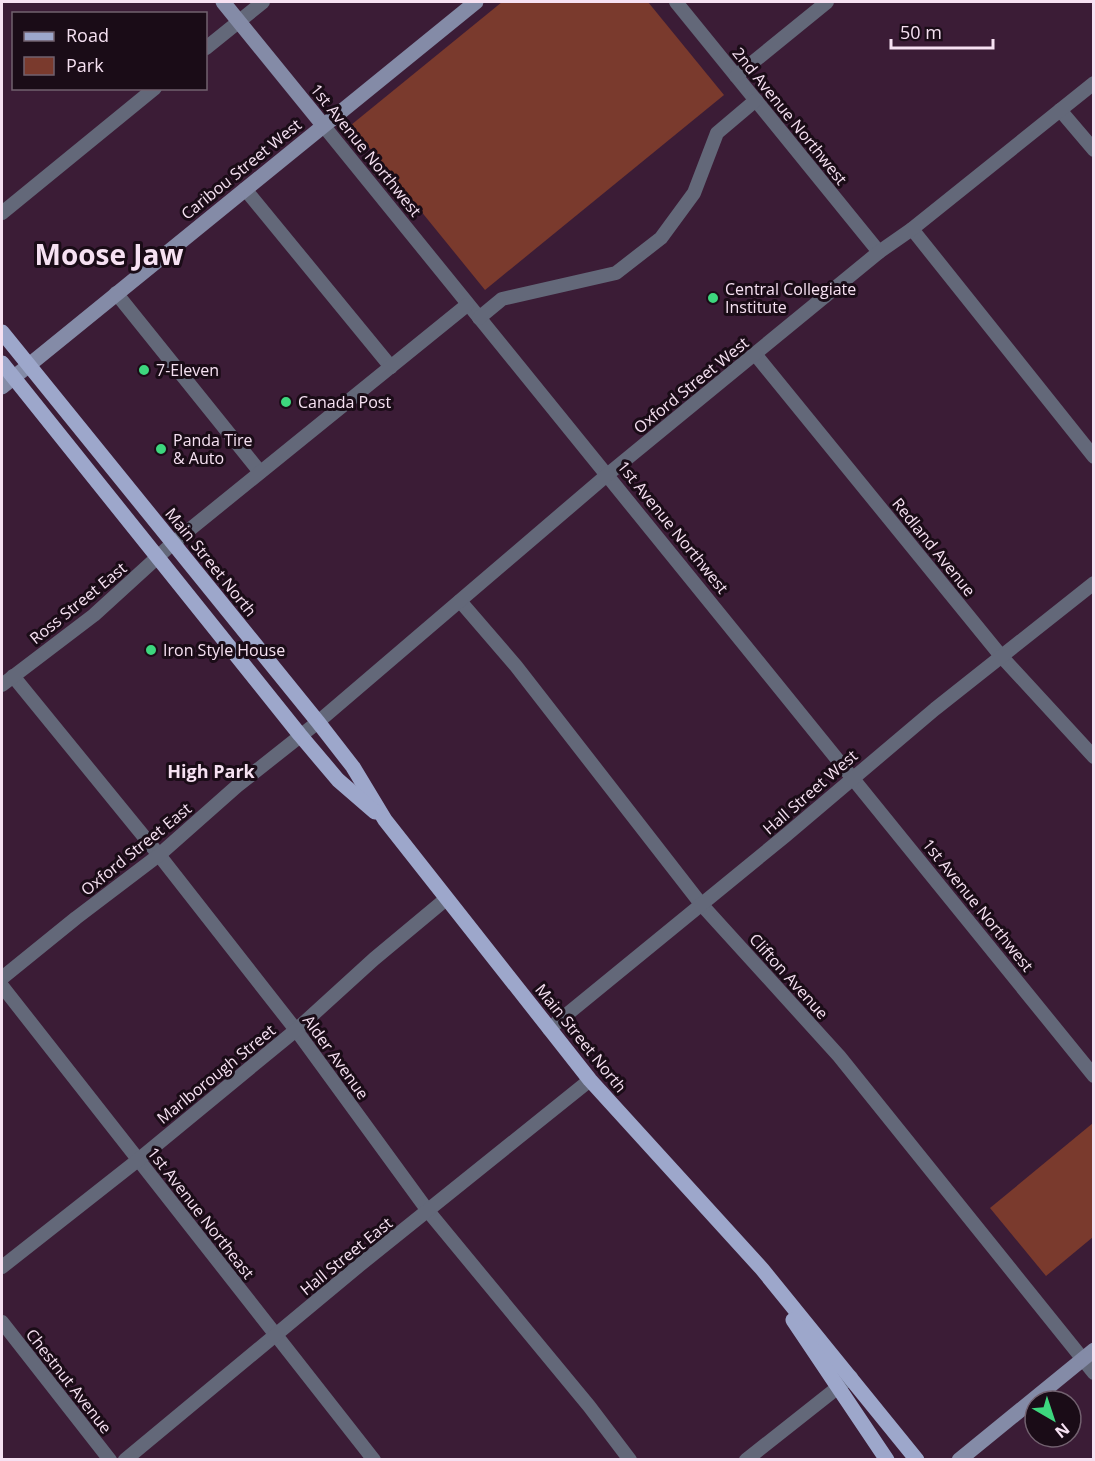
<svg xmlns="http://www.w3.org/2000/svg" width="1095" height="1461" font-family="'Open Sans',sans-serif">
  <rect width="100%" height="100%" fill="#3b1c36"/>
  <!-- green -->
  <g fill="#7a3a2d">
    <path d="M 502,2 L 648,2 L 724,95 L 485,290 L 351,125 Z"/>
    <path d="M 1093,1123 L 1093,1237 L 1046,1276 L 990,1208 Z"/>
  </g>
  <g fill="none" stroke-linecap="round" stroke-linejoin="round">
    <!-- street -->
    <g stroke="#636879" stroke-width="14">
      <path d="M 676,2 L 879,252"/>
      <path d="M 206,48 L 263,2"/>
      <path d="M 736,76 L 827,2"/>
      <path d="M 1060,110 L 1094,150"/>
      <path d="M 323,125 L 1094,1076"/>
      <path d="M 245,189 L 391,367"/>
      <path d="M 2,213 L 155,88"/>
      <path d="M 912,229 L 1094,457"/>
      <path d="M 116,293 L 260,472"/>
      <path d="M 479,318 L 502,299 L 616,273 L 661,238 L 694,193 L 717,133 L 756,100"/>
      <path d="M 755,354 L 1001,656 L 1094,757"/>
      <path d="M 460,601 L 516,666 L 701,904 L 839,1056 L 1094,1373"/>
      <path d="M 13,676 L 159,855 L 296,1030 L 428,1211 L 589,1406 L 630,1460"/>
      <path d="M 2,685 L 94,615 L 173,543 L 467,305"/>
      <path d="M 2,978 L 76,918 L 159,855 L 237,786 L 318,722 L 607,475 L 879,252 L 912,229 L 1094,83"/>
      <path d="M 2,986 L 374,1460"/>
      <path d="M 549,1029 L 785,836 L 935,709 L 1094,583"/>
      <path d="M 2,1267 L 138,1160 L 296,1030 L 374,959 L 446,899"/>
      <path d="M 2,1322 L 110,1460"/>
      <path d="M 125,1460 L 356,1268 L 590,1080"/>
      <path d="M 746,1460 L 851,1377"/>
    </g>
    <!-- secondary -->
    <g stroke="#848ba7" stroke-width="15">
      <path d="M 223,2 L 323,125"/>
      <path d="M 2,387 L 476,2"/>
      <path d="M 959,1460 L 1094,1350"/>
    </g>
    <!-- primary -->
    <g stroke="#9da7cb" stroke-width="15">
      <path d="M 2,332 L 318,722 L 353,767 L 385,820 L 590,1080 L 762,1269 L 917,1460"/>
      <path d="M 2,363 L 300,735 L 338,780 L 375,812"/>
      <path d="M 793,1320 L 887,1460"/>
    </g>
  </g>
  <!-- markers -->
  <g fill="#3dd77e" stroke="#1a0c17" stroke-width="2">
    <circle cx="713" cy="298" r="6"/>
    <circle cx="144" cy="370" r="6"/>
    <circle cx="286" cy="402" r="6"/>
    <circle cx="161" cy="449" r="6"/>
    <circle cx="151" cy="650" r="6"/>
  </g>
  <g text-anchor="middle" stroke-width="6" stroke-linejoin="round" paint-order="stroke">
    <!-- street labels -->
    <g font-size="16" fill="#f6e1f2" stroke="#1a0c17">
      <text transform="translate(790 116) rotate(51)" y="6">2nd Avenue Northwest</text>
      <text transform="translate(366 150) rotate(51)" y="6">1st Avenue Northwest</text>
      <text transform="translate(241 169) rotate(-39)" y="6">Caribou Street West</text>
      <text transform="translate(691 385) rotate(-39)" y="6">Oxford Street West</text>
      <text transform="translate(673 527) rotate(51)" y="6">1st Avenue Northwest</text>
      <text transform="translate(934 547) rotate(51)" y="6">Redland Avenue</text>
      <text transform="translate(211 562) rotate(51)" y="6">Main Street North</text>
      <text transform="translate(78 603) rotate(-39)" y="6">Ross Street East</text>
      <text transform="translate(810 792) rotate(-41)" y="6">Hall Street West</text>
      <text transform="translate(136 849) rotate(-39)" y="6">Oxford Street East</text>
      <text transform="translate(978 905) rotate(51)" y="6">1st Avenue Northwest</text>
      <text transform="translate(789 976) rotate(48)" y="6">Clifton Avenue</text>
      <text transform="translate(581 1038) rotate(51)" y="6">Main Street North</text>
      <text transform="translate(336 1057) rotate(54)" y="6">Alder Avenue</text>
      <text transform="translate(216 1074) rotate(-39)" y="6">Marlborough Street</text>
      <text transform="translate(201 1213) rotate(52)" y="6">1st Avenue Northeast</text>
      <text transform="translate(346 1256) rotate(-39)" y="6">Hall Street East</text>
      <text transform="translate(69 1381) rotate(52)" y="6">Chestnut Avenue</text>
    </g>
    <!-- poi labels -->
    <g font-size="16" fill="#f6e1f2" stroke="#1a0c17" text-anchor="start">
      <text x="725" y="295">Central Collegiate<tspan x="725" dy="18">Institute</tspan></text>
      <text x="156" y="376">7-Eleven</text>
      <text x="298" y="408">Canada Post</text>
      <text x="173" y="446">Panda Tire<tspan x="173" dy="18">&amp; Auto</tspan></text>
      <text x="163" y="656">Iron Style House</text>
    </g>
    <!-- neighbourhood labels -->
    <g font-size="18" font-weight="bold" fill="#f6e1f2" stroke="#1a0c17">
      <text x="211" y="778">High Park</text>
    </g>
    <!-- town labels -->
    <g font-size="28" font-weight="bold" fill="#f6e1f2" stroke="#1a0c17">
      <text x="109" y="265">Moose Jaw</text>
    </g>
  </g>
  <!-- border -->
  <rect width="1095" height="1461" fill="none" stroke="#f6e1f2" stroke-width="6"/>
  <!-- legend -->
  <rect x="12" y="12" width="195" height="78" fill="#1a0c17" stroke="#72616f" stroke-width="1.5"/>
  <rect x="24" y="32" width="30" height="9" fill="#9da7cb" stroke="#72616f" stroke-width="1.5"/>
  <text x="66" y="42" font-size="18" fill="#f6e1f2">Road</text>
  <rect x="24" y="57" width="30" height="18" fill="#7a3a2d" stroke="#72616f" stroke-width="1.5"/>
  <text x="66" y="72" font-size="18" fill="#f6e1f2">Park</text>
  <!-- north arrow -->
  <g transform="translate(1053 1419) rotate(141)"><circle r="28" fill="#1a0c17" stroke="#72616f" stroke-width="1.5"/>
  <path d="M0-4.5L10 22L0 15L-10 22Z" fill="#3dd77e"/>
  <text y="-9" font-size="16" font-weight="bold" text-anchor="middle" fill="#f6e1f2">N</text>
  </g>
  <!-- scale -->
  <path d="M891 39v9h102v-9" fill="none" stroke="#f6e1f2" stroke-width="3"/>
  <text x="900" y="39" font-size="18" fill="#f6e1f2" stroke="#1a0c17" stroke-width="4.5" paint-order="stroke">50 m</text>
</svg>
